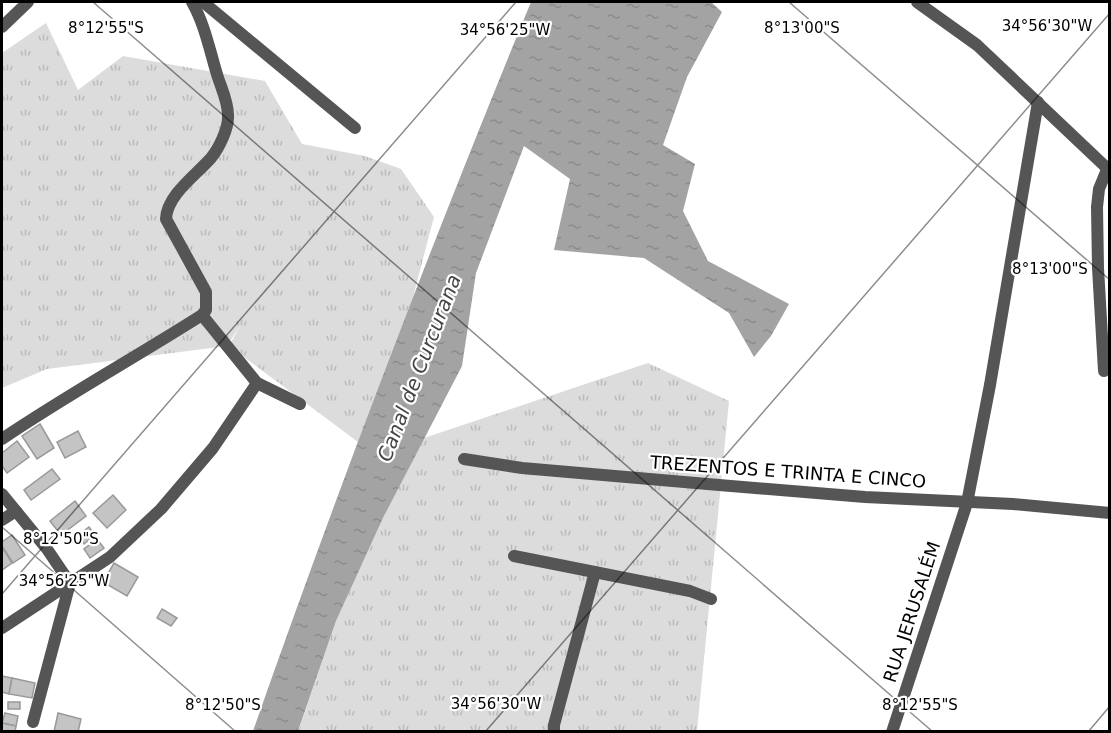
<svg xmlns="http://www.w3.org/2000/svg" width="1111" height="733" font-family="'DejaVu Sans',sans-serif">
  <defs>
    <pattern id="grass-tufts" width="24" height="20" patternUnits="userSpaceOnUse" patternTransform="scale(1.5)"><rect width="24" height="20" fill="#dcdcdc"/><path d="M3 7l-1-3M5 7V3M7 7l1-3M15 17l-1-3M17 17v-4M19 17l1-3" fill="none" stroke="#bbb"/></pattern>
    <pattern id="water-ripples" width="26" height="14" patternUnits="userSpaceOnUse" patternTransform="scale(1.5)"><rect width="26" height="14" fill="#a3a3a3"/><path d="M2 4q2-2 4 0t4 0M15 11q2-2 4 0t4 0" fill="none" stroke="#8b8b8b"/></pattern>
  </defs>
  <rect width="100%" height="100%" fill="#fff"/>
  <!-- grass -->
  <g fill="url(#grass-tufts)">
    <path d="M 46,23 L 78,90 L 123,56 L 265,81 L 302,144 L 365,156 L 401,169 L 434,217 L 413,297 L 358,442 L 229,346 L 241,324 L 227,346 L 47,369 L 2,388 L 2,53 Z"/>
    <path d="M 648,363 L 729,401 L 697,731 L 298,732 L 336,621 L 383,518 L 424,438 Z"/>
  </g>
  <!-- water -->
  <path fill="url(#water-ripples)" d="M 531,2 L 711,2 L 722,12 L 687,77 L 663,145 L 695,164 L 683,211 L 708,261 L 789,304 L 771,336 L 754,357 L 729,313 L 644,258 L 554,250 L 570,179 L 524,146 L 476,273 L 462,366 L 383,518 L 336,621 L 298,731 L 253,731 C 339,486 432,242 531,2 Z"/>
  <!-- building -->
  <g fill="#c4c4c4" stroke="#999" stroke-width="1.5">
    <path d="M 40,424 L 54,448 L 37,459 L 22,436 Z"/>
    <path d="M 78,431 L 86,447 L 65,458 L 57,442 Z"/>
    <path d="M 17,441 L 29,457 L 7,473 L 2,466 L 2,453 Z"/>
    <path d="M 52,469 L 60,479 L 31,500 L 24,490 Z"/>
    <path d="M 113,495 L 126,510 L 107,528 L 93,513 Z"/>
    <path d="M 75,501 L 86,516 L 61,535 L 50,521 Z"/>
    <path d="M 89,527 L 95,535 L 84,544 L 78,535 Z"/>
    <path d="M 12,535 L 25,555 L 13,563 L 2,546 L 2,542 Z"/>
    <path d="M 97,539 L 104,548 L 90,558 L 84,549 Z"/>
    <path d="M 4,550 L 12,563 L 2,570 L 2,551 Z"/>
    <path d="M 114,563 L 138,577 L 127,596 L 103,582 Z"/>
    <path d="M 162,609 L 177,618 L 171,626 L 157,618 Z"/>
    <path d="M 2,676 L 12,678 L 9,694 L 2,692 Z"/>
    <path d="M 12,678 L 35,683 L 32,698 L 9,694 Z"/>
    <rect x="8" y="702" width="12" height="7"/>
    <path d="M 5,713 L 18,716 L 16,726 L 2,723 Z"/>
    <path d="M 58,713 L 81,719 L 78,732 L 54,732 Z"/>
    <path d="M 2,723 L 16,726 L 15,732 L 2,732 Z"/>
  </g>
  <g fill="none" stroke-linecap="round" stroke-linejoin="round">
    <!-- minor -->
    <g stroke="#555" stroke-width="12">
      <path d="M 203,2 L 355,128"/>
      <path d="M 917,2 L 977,45 L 1110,171"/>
      <path d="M 2,27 L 28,2"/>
      <path d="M 202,315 L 257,383 L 300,404"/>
      <path d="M 1104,371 L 1098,268 L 1097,207 L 1099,189 L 1108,167"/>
      <path d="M 2,439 C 67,395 136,357 202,315 L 206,310 L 206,292 L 166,219 C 167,195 196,175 211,158 C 219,148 229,128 228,115 C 228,100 220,86 216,71 C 209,47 204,23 192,2"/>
      <path d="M 464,459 L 522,468 L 719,485 L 865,497 L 1013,504 L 1110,513"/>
      <path d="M 2,494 L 47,549 L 70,583 L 33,722"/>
      <path d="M 2,520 L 16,511"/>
      <path d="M 514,556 L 690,591 L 711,599"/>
      <path d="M 2,628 L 110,557 L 161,509 L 213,448 L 257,383"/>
      <path d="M 554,732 L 554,725 L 595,572"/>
      <path d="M 892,732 L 967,503 L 990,385 L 1038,102"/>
    </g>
  </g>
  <!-- ticks -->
  <path fill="none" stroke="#000" stroke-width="1.5" stroke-opacity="0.45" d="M 93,2 L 933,732M 789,2 L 1110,280M 2,527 L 236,732M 2,594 L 516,2M 485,732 L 1110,13M 1088,732 L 1110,706"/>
  <g text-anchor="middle" stroke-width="4.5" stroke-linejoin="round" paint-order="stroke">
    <!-- street labels -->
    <g font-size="18" fill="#000" stroke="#fff">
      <text transform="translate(788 472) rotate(4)" y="6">TREZENTOS E TRINTA E CINCO</text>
      <text transform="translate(912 612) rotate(-72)" y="6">RUA JERUSALÉM</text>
    </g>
    <!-- water labels -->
    <g font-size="20" font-style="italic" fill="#444" stroke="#fff">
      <text transform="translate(419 368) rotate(-69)" y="7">Canal de Curcurana</text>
    </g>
  </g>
  <g font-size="15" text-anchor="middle" fill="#000" stroke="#fff" stroke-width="4.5" stroke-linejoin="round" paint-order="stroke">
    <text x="1047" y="31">34°56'30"W</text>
    <text x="106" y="33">8°12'55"S</text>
    <text x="802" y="33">8°13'00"S</text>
    <text x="505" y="35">34°56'25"W</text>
    <text x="1050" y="274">8°13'00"S</text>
    <text x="61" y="544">8°12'50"S</text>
    <text x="64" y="586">34°56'25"W</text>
    <text x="496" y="709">34°56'30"W</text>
    <text x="223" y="710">8°12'50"S</text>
    <text x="920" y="710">8°12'55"S</text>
  </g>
  <!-- border -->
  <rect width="1111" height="733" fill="none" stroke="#000000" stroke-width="6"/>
</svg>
